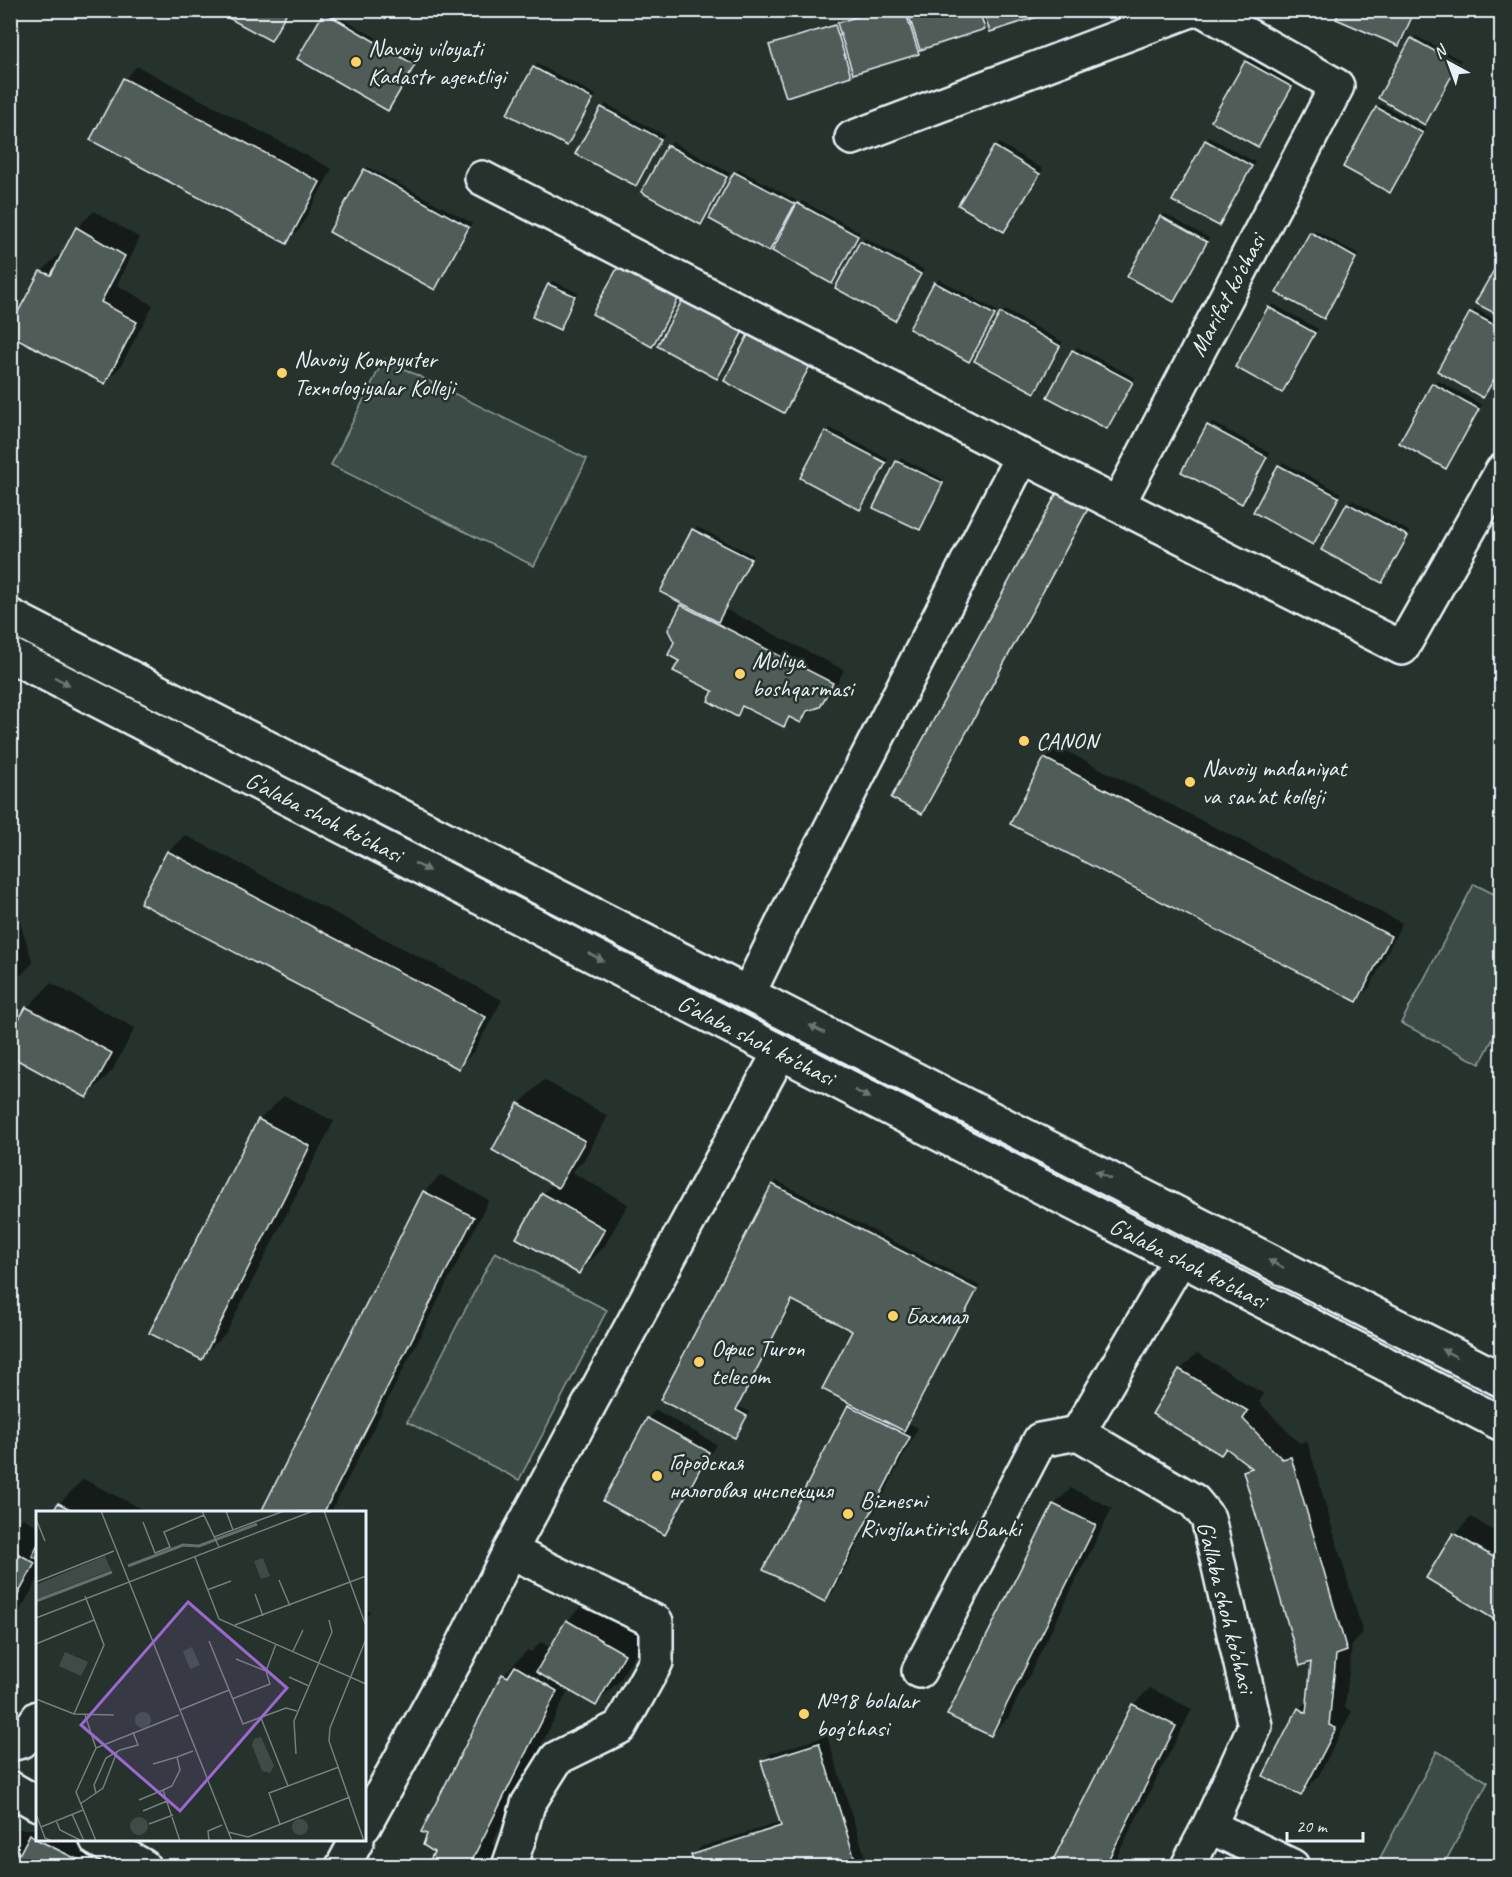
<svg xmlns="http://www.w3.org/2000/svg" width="1512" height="1877" font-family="Caveat,sans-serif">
  <rect width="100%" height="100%" fill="#26332d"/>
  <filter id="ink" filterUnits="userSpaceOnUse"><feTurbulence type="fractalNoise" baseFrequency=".0167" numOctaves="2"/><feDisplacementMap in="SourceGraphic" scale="12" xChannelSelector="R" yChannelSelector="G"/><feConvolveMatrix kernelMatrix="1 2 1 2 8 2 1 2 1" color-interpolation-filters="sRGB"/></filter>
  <g filter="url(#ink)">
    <!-- green -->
    <g fill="#3e4b47" stroke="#939ea0" stroke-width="1.5">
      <path d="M 384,359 L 587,459 L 534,566 L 331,465 Z"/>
      <path d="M 1474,884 L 1502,898 L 1501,1023 L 1480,1064 L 1401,1023 Z"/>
      <path d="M 495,1252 L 607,1310 L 519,1480 L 407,1422 Z"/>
      <path d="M 1437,1751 L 1488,1782 L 1443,1866 L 1394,1866 L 1380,1858 Z"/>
    </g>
    <!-- shadow -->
    <g fill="#0007">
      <path d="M 327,10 L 418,61 L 388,110 L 325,13 Z"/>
      <path d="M 872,10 L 1053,10 L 989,23 L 984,28 L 922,49 L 918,52 L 853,71 L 850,74 L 771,46 L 775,42 L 839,22 L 839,24 L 842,20 Z"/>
      <path d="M 1342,10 L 1416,10 L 1403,41 L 1399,45 Z"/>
      <path d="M 1416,36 L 1461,60 L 1425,123 L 1412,39 Z"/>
      <path d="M 1249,58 L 1294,83 L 1258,145 L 1246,62 Z"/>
      <path d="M 537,64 L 596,95 L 567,144 L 509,113 Z"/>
      <path d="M 137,66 L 332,169 L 299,230 L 287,242 L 92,140 L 125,79 Z"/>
      <path d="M 606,104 L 664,135 L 635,184 L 577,153 Z"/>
      <path d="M 1381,104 L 1426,129 L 1390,191 L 1378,108 Z"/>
      <path d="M 1209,137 L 1255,162 L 1218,225 L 1206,141 Z"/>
      <path d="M 672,142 L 730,173 L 701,223 L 668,146 Z"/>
      <path d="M 999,143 L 1043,169 L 1004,230 L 960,204 Z"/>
      <path d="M 368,167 L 472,223 L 438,284 L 365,170 Z"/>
      <path d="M 739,169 L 797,201 L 793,209 L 802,201 L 860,232 L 832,282 L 777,242 L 769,250 L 735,173 Z"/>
      <path d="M 94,211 L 140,238 L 117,285 L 153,305 L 121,366 L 104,383 L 41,272 L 58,255 L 62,257 L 77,228 Z"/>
      <path d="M 1165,214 L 1209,238 L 1173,301 L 1161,217 Z"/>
      <path d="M 1314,230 L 1359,254 L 1327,313 L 1311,233 Z"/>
      <path d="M 865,238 L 924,270 L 895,319 L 837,288 Z"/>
      <path d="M 623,264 L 681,295 L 652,345 L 594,313 Z"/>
      <path d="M 939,279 L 997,311 L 969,360 L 936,283 Z"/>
      <path d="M 553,281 L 578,293 L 563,324 L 559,328 L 549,285 Z"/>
      <path d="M 1273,304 L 1318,329 L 1282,391 L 1269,308 Z"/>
      <path d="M 1475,309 L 1502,323 L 1502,366 L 1483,396 L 1439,371 Z"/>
      <path d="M 1005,310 L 1063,342 L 1034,391 L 1001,314 Z"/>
      <path d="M 750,334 L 812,362 L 784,412 Z"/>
      <path d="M 1077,347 L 1135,378 L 1107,427 L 1049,396 Z"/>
      <path d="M 1437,380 L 1482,405 L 1449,463 L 1401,442 Z"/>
      <path d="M 1212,422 L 1270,453 L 1241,502 L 1183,471 Z"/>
      <path d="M 830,428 L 888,459 L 860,508 L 802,477 Z"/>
      <path d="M 901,458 L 945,480 L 923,525 L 919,529 L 875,507 L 898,462 Z"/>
      <path d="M 1283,462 L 1341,493 L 1313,543 L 1255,511 Z"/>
      <path d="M 1059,492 L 1091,503 L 922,813 Z"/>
      <path d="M 1352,500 L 1410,532 L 1382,581 L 1348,504 Z"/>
      <path d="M 697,527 L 753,555 L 725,609 L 844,670 L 832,693 L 801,721 L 792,717 L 784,725 L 745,706 L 737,715 L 715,691 L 681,660 L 675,642 L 682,606 L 685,603 L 694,530 Z"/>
      <path d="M 1058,747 L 1402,923 L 1370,987 L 1357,1000 L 1045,759 Z"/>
      <path d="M 185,835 L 502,1000 L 475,1050 L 459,1067 L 142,903 L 168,852 Z"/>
      <path d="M 10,891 L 33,963 L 10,986 Z"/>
      <path d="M 51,983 L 135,1028 L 112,1071 L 87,1096 L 27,1008 Z"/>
      <path d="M 544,1080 L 608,1116 L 583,1161 L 572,1172 L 628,1204 L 604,1247 L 579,1272 L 543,1194 L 554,1183 L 519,1104 Z"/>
      <path d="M 284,1096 L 334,1121 L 226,1333 L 201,1358 L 259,1120 Z"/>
      <path d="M 441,1175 L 489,1200 L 331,1512 L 262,1512 L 424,1192 Z"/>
      <path d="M 777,1181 L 980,1286 L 909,1423 L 918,1428 L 833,1592 L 825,1600 L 765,1569 L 852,1403 L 854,1330 L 794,1299 L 738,1406 L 750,1412 L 735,1436 L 662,1399 L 773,1185 Z"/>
      <path d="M 1197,1353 L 1264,1394 L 1259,1402 L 1299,1443 L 1307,1441 L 1363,1633 L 1352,1645 L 1345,1708 L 1352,1711 L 1318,1777 L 1301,1794 L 1299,1709 L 1309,1699 L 1313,1660 L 1245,1471 L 1251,1465 L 1227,1447 L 1221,1453 L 1154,1413 L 1180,1370 Z"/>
      <path d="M 656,1410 L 716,1444 L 672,1525 L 664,1533 L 605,1500 L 648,1418 Z"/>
      <path d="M 83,1479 L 144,1510 L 143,1512 L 55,1512 L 59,1504 Z"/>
      <path d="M 1071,1488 L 1112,1508 L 1008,1718 L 991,1734 L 1054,1505 Z"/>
      <path d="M 1471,1517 L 1502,1536 L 1502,1611 L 1495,1618 L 1455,1534 Z"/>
      <path d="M 23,1518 L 38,1526 L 38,1579 L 10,1628 L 10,1530 Z"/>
      <path d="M 591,1596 L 649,1629 L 620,1680 L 596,1704 L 569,1689 L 492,1844 L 506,1852 L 498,1866 L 429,1866 L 503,1675 L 528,1650 L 531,1652 L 541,1642 L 551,1648 L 567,1621 Z"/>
      <path d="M 364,1609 L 370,1611 L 364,1621 Z"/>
      <path d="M 1150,1688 L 1192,1709 L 1112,1866 L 1051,1866 L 1133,1705 Z"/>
      <path d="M 827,1736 L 868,1866 L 696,1866 L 693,1856 L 701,1847 L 781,1822 L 763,1762 L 771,1753 Z"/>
      <path d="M 10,1829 L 38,1829 L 38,1840 L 111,1840 L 135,1866 L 15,1866 L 16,1865 L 10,1865 Z"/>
    </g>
    <!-- building -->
    <g fill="#505c59" stroke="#e8f1f8" stroke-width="1.5">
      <path d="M 214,10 L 288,10 L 271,41 Z"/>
      <path d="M 437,10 L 466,10 L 439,19 Z"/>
      <path d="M 877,10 L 905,10 L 919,54 L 853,74 L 837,23 Z"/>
      <path d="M 907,10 L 979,10 L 985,29 L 920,50 Z"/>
      <path d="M 983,10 L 1055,10 L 1056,11 L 990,32 Z"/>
      <path d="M 1340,10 L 1415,10 L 1399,46 L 1336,19 Z"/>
      <path d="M 324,12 L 415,65 L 388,111 L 297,59 Z"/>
      <path d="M 835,25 L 851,76 L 786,97 L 769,45 Z"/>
      <path d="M 1411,38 L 1458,64 L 1425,125 L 1378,98 Z"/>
      <path d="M 1245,61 L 1292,87 L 1258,147 L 1211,121 Z"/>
      <path d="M 533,67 L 593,99 L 567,146 L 507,114 Z"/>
      <path d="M 123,78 L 320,182 L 287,244 L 90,140 Z"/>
      <path d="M 601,107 L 661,139 L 636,186 L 575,154 Z"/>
      <path d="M 1376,107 L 1423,133 L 1390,193 L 1343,167 Z"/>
      <path d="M 1205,140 L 1252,166 L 1219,226 L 1172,201 Z"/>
      <path d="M 667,145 L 727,177 L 701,225 L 641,192 Z"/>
      <path d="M 994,146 L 1040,174 L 1004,232 L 958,205 Z"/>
      <path d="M 364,169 L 469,227 L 435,290 L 329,232 Z"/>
      <path d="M 734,172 L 795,204 L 769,252 L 709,219 Z"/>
      <path d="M 797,203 L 858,236 L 832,284 L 772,251 Z"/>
      <path d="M 1160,216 L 1207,242 L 1174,302 L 1127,277 Z"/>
      <path d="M 76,227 L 125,256 L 101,302 L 137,322 L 105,384 L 10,335 L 10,327 L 40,271 L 51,275 Z"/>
      <path d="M 1310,232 L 1356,258 L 1324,319 L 1276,293 Z"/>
      <path d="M 860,241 L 921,274 L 895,321 L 835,288 Z"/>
      <path d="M 1502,256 L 1502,317 L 1475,303 Z"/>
      <path d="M 618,267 L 678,299 L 652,347 L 592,314 Z"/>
      <path d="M 934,282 L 995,315 L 969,362 L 909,329 Z"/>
      <path d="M 548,284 L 575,296 L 560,330 L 532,317 Z"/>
      <path d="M 683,299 L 743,331 L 717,379 L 657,346 Z"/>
      <path d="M 1268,307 L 1315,333 L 1282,393 L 1235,367 Z"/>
      <path d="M 1470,312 L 1502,329 L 1502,366 L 1483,398 L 1437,371 Z"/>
      <path d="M 1000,313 L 1060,346 L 1035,393 L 974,361 Z"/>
      <path d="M 749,333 L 810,366 L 784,413 L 724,381 Z"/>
      <path d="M 1072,350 L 1133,382 L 1107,429 L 1047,397 Z"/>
      <path d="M 1432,383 L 1479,409 L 1446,469 L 1399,443 Z"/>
      <path d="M 1207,425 L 1267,457 L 1242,504 L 1181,472 Z"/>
      <path d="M 825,431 L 886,463 L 860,510 L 800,478 Z"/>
      <path d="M 896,461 L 943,483 L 920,530 L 873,508 Z"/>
      <path d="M 1278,465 L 1339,497 L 1313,545 L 1253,512 Z"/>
      <path d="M 1058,491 L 1089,507 L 922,814 L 891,798 Z"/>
      <path d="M 1347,503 L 1408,536 L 1382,583 L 1321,550 Z"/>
      <path d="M 692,529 L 751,559 L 718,622 L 660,592 Z"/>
      <path d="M 681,605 L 833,683 L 820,707 L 807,711 L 801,723 L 789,717 L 784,727 L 742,706 L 737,717 L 708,701 L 713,691 L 673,671 L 679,661 L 668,655 L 674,642 L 668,630 Z"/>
      <path d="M 1044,758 L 1391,936 L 1357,1002 L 1010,824 Z"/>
      <path d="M 167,851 L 486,1017 L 459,1069 L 140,903 Z"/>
      <path d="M 26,1007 L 112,1053 L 87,1098 L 10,1056 L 10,1034 Z"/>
      <path d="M 518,1103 L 585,1141 L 558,1188 L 492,1150 Z"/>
      <path d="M 258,1119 L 310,1146 L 202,1360 L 149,1333 Z"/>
      <path d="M 772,1184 L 977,1290 L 904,1431 L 822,1389 L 852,1331 L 792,1300 L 736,1410 L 747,1416 L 735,1438 L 660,1400 Z"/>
      <path d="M 423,1191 L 474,1217 L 324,1512 L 261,1512 Z"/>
      <path d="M 542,1193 L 605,1229 L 579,1274 L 516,1238 Z"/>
      <path d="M 1179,1369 L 1248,1411 L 1243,1419 L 1282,1459 L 1291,1457 L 1347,1651 L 1336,1655 L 1329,1725 L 1336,1728 L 1301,1796 L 1263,1776 L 1298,1708 L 1306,1713 L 1311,1662 L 1300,1666 L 1243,1471 L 1252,1468 L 1226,1448 L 1221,1455 L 1152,1414 Z"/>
      <path d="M 848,1405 L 910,1437 L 825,1602 L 763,1570 Z"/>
      <path d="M 647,1418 L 709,1452 L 665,1535 L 603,1501 Z"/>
      <path d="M 58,1503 L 76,1512 L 53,1512 Z"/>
      <path d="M 1053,1504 L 1096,1525 L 991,1736 L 947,1715 Z"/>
      <path d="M 1453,1533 L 1502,1562 L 1502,1613 L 1500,1612 L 1495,1620 L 1426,1578 Z"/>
      <path d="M 38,1544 L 38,1559 L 32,1556 Z"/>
      <path d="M 10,1549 L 35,1563 L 10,1610 Z"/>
      <path d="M 566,1620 L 625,1654 L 596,1706 L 536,1672 Z"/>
      <path d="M 515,1666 L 557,1691 L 469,1866 L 427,1866 L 434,1852 L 423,1845 L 427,1834 L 421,1832 L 502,1674 L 508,1677 Z"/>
      <path d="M 1132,1704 L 1176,1726 L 1105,1866 L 1050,1866 Z"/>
      <path d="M 819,1743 L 857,1866 L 694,1866 L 691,1855 L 781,1826 L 761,1761 Z"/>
      <path d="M 30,1834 L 38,1840 L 91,1866 L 10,1866 L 10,1853 L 20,1853 Z"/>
    </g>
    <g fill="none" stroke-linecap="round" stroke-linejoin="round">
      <defs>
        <g id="minor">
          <path d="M 852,138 L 1191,10"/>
          <path d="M 482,178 L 1022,456 L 1402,648 L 1502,471"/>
          <path d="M 1118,504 L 1337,86 L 1203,10"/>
          <path d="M 748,994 L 794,900 L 1022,456"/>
          <path d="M 1180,1259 L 1078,1433 L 1194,1501 L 1208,1518 L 1255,1726 L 1209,1826"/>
          <path d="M 919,1671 L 1040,1440 L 1078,1433"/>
          <path d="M 10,1744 L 22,1741 L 38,1718"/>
          <path d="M 10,1788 L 38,1804"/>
          <path d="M 364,1826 L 458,1655 L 510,1551 L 780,1052"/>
          <path d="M 97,1840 L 143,1866"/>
          <path d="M 343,1866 L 357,1840"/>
          <path d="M 509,1866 L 519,1837 L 528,1804 L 557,1758 L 620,1727 L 656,1662 L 656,1622 L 510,1551"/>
          <path d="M 1188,1866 L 1209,1826 L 1292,1866"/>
        </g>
        <g id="major">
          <path d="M 10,616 L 1502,1380"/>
          <path d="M 10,655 L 1502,1424"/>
        </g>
      </defs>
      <!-- minor casing -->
      <use href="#minor" stroke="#e8f1f8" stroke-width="38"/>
      <!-- major casing -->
      <use href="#major" stroke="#e8f1f8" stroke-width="38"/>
      <!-- minor -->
      <use href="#minor" stroke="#26332d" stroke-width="33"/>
      <!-- major -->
      <use href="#major" stroke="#26332d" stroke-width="33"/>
    </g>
    <!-- one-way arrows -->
    <defs><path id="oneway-solid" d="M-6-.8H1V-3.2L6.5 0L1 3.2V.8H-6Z" transform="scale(1.5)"/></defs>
    <g fill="#6a7674">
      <use href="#oneway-solid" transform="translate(62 681) rotate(27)"/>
      <use href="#oneway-solid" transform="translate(422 867) rotate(27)"/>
      <use href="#oneway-solid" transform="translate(596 957) rotate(27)"/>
      <use href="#oneway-solid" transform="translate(817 1029) rotate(-153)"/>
      <use href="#oneway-solid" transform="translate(862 1094) rotate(27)"/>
      <use href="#oneway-solid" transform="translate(1103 1175) rotate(-153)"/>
      <use href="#oneway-solid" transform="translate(1276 1264) rotate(-153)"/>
      <use href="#oneway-solid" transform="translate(1449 1353) rotate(-153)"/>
    </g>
  </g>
  <!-- markers -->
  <g fill="#ffd166" stroke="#26332d" stroke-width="2">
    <circle cx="356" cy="62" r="6"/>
    <circle cx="282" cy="373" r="6"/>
    <circle cx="740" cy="674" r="6"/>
    <circle cx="1024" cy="741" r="6"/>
    <circle cx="1190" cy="782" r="6"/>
    <circle cx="893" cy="1316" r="6"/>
    <circle cx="699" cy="1362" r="6"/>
    <circle cx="657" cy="1476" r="6"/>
    <circle cx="848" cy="1514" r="6"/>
    <circle cx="804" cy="1714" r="6"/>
  </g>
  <g text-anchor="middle" stroke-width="5" stroke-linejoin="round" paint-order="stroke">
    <!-- poi labels -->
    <g font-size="24" fill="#e8f1f8" stroke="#26332d" text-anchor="start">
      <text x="368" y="56">Navoiy viloyati<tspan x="368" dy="28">Kadastr agentligi</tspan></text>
      <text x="294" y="367">Navoiy Kompyuter<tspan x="294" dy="28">Texnologiyalar Kolleji</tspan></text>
      <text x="752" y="668">Moliya<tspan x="752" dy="28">boshqarmasi</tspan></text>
      <text x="1036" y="749">CANON</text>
      <text x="1202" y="776">Navoiy madaniyat<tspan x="1202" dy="28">va san'at kolleji</tspan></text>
      <text x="905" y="1324">Бахмал</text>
      <text x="711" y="1356">Офис Turon<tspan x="711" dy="28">telecom</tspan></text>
      <text x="669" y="1470">Городская<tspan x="669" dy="28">налоговая инспекция</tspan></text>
      <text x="860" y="1508">Biznesni<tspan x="860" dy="28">Rivojlantirish Banki</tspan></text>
      <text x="816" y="1708">№18 bolalar<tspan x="816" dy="28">bog'chasi</tspan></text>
    </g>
    <!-- street labels -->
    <g font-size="24" fill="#e8f1f8" stroke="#26332d">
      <text transform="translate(1227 295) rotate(-62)" y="8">Marifat ko'chasi</text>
      <text transform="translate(324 817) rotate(27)" y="8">G'alaba shoh ko'chasi</text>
      <text transform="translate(756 1040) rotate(27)" y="8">G'alaba shoh ko'chasi</text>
      <text transform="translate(1188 1263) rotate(27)" y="8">G'alaba shoh ko'chasi</text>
      <text transform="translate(1226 1607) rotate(76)" y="8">G'allaba shoh ko'chasi</text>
    </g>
  </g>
  <!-- overview -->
  <g transform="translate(36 1511)">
    <rect width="330" height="330" fill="#26332d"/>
    <path d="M 69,45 L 75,59 L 0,88 L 0,74 ZM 227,47 L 234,65 L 225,68 L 218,50 ZM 156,136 L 164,154 L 154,158 L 147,140 ZM 29,141 L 52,151 L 45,165 L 23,155 ZM99 209a8 8 0 1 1 16 0a8 8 0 1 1-16 0ZM 225,226 L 238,255 L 234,262 L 226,260 L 216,234 L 218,228 ZM94 315a9 9 0 1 1 18 0a9 9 0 1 1-18 0ZM256 316a8 8 0 1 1 16 0a8 8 0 1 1-16 0Z" fill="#3e4b47"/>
    <path fill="none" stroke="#636f6d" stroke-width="3" d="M 92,55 L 147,34 L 163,35 L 221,13M 0,90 L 76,61"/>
    <path fill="none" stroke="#747f7e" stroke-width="1.5" d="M 65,0 L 196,330M 166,0 L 183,36M 190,0 L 197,19M 288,0 L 330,115M 0,8 L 9,30M 107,11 L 119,42 L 134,36 L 128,21 L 168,4M 178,26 L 248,0M 159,46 L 183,108 L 330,173M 243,69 L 254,95M 0,71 L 78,40M 171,79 L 195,70M 219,83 L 227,105M 0,107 L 277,0M 199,114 L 330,65M 173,130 L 207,213 L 250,197 L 261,200M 0,133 L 58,109M 257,140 L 267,119M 200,148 L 230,160M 253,166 L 273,175M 0,188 L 38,203 L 78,204M 196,188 L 234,173 L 230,160 L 240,133M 144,199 L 193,179M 38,203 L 68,134 L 49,85M 49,204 L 60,237 L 40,281 L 60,330M 225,207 L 252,275M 60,237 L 143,204M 81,241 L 67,277 L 60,282 L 58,274 L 70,247 L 84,239 L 102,234 L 97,221M 260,243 L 258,210 L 296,121 L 293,109M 117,253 L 141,246M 127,279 L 136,275 L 144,259 L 141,246 L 157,240M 103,289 L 127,279 L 144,330M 44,293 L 60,282M 107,300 L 131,290M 0,303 L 9,327 L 16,330M 36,303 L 48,330M 20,309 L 24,319 L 46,330M 113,313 L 137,304M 244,313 L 233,282 L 303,256M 5,316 L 47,299M 192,321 L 212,326 L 314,286M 173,330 L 172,320 L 186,314M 328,330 L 293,230 L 294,217 L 330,128"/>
    <path fill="#9c67d0" fill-opacity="0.15" stroke="#9c67d0" stroke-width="3" d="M 152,91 L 251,177 L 144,300 L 45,214 Z"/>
    <rect width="330" height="330" fill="none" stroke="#e8f1f8" stroke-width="3"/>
  </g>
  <!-- margin -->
  <rect width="1512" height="1877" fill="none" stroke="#26332d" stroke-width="36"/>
  <rect x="18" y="18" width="1476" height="1841" fill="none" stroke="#e8f1f8" stroke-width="2" filter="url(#ink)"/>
  <!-- north arrow -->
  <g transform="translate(1449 63) rotate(319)" stroke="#26332d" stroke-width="4.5" paint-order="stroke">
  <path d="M0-4.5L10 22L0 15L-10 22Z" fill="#e8f1f8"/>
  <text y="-9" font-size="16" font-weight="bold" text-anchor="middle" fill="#e8f1f8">N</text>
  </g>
  <!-- scale -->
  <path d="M1287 1832v9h76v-9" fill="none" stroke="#e8f1f8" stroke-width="3"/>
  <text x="1296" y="1832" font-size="18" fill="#e8f1f8" stroke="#26332d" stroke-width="4.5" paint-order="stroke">20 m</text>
</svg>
